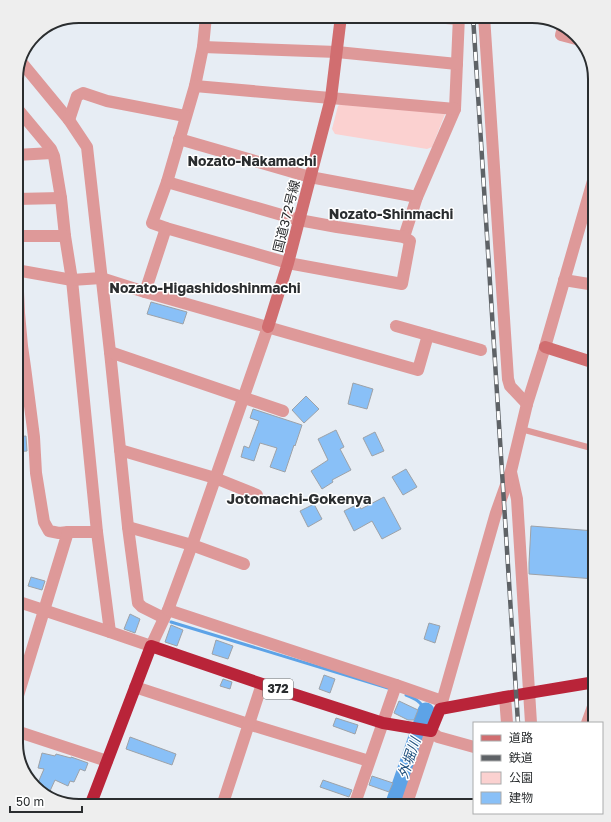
<svg xmlns="http://www.w3.org/2000/svg" width="611" height="822" font-family="'Golos Text','Noto Sans JP',sans-serif">
  <rect width="100%" height="100%" fill="#e7edf4"/>
  <!-- green -->
  <path fill="#fbd1d0" d="M 343,103 L 445,114 L 432,147 L 427,149 L 335,134 L 332,129 L 338,106 Z"/>
  <g fill="none" stroke-linecap="round" stroke-linejoin="round">
    <!-- stream -->
    <g stroke="#5da3e7" stroke-width="3">
      <path d="M 171,622 L 388,688"/>
      <path d="M 406,695 C 416,699 420,701 426,711"/>
    </g>
    <!-- river -->
    <path stroke="#5da3e7" stroke-width="17" d="M 393,806 L 426,711"/>
  </g>
  <!-- building -->
  <g fill="#89c0f7" stroke="#9da2a8">
    <path d="M 151,302 L 187,312 L 183,324 L 147,314 Z"/>
    <path d="M 353,383 L 373,389 L 367,409 L 348,404 Z"/>
    <path d="M 306,396 L 319,409 L 304,423 L 292,410 Z"/>
    <path d="M 253,409 L 302,425 L 295,446 L 294,445 L 285,472 L 270,467 L 277,448 L 260,443 L 254,461 L 241,457 L 244,446 L 249,448 L 259,421 L 250,418 Z"/>
    <path d="M 336,430 L 344,447 L 340,449 L 351,470 L 332,480 L 333,482 L 322,489 L 311,471 L 328,460 L 318,439 Z"/>
    <path d="M 375,432 L 384,451 L 372,456 L 363,438 Z"/>
    <path d="M 26,436 L 27,451 L 16,452 L 16,437 Z"/>
    <path d="M 406,469 L 417,487 L 403,495 L 392,477 Z"/>
    <path d="M 384,497 L 401,529 L 382,539 L 372,521 L 354,531 L 344,511 L 358,504 L 361,509 Z"/>
    <path d="M 314,504 L 322,519 L 308,527 L 300,511 Z"/>
    <path d="M 531,526 L 595,531 L 595,579 L 529,574 L 529,563 Z"/>
    <path d="M 31,577 L 45,581 L 42,590 L 28,586 Z"/>
    <path d="M 130,614 L 140,619 L 135,633 L 124,629 Z"/>
    <path d="M 429,623 L 440,626 L 435,643 L 424,639 Z"/>
    <path d="M 171,625 L 183,630 L 177,646 L 165,642 Z"/>
    <path d="M 216,640 L 233,646 L 228,659 L 212,654 Z"/>
    <path d="M 324,675 L 335,679 L 330,693 L 319,689 Z"/>
    <path d="M 223,679 L 232,682 L 230,689 L 220,686 Z"/>
    <path d="M 399,701 L 418,710 L 414,720 L 408,720 L 394,713 Z"/>
    <path d="M 336,718 L 358,725 L 355,734 L 333,726 Z"/>
    <path d="M 130,737 L 176,754 L 172,765 L 126,749 Z"/>
    <path d="M 42,753 L 55,756 L 56,754 L 71,758 L 71,757 L 88,763 L 85,771 L 80,769 L 74,782 L 70,781 L 68,786 L 55,780 L 50,791 L 37,785 L 44,769 L 38,768 Z"/>
    <path d="M 372,776 L 393,783 L 389,792 L 369,785 Z"/>
    <path d="M 323,780 L 352,790 L 349,797 L 320,787 Z"/>
  </g>
  <g fill="none" stroke-linecap="round" stroke-linejoin="round">
    <!-- lane -->
    <path stroke="#de9999" stroke-width="6" d="M 521,429 L 595,449"/>
    <!-- street -->
    <g stroke="#de9999" stroke-width="12">
      <path d="M 206,16 L 203,47 L 195,86 L 167,182 L 152,223 L 166,228 L 288,263 L 402,284 L 410,241 L 404,237 L 417,197 L 455,109 L 459,16"/>
      <path d="M 421,16 L 459,19"/>
      <path d="M 484,16 L 508,379 L 510,386 L 527,404"/>
      <path d="M 564,25 L 561,35 L 580,40"/>
      <path d="M 203,47 L 337,52 L 457,64"/>
      <path d="M 22,63 L 69,120 L 87,147 L 110,352 L 128,527 L 138,603 L 142,607 L 164,618"/>
      <path d="M 195,86 L 455,109"/>
      <path d="M 16,107 L 51,149 L 54,156 L 61,198 L 65,236 L 72,280 L 97,532 L 110,632"/>
      <path d="M 69,120 L 77,96 L 83,93 L 107,101 L 185,116"/>
      <path d="M 179,139 L 310,177 L 417,197"/>
      <path d="M 16,155 L 52,153"/>
      <path d="M 167,182 L 299,220 L 337,227 L 404,237"/>
      <path d="M 16,199 L 61,198"/>
      <path d="M 16,236 L 65,236"/>
      <path d="M 16,270 L 72,280 L 101,278 L 145,292 L 418,370 L 428,335"/>
      <path d="M 17,271 L 19,313 L 22,346 L 25,367 L 34,437 L 36,473 L 44,522 L 49,531 L 59,533 L 68,532 L 97,532"/>
      <path d="M 564,280 L 595,285"/>
      <path d="M 145,292 L 166,228"/>
      <path d="M 396,326 L 481,350"/>
      <path d="M 110,352 L 283,411"/>
      <path d="M 120,450 L 215,478 L 257,495"/>
      <path d="M 511,472 L 517,499 L 531,723"/>
      <path d="M 128,527 L 192,545 L 244,564"/>
      <path d="M 16,601 L 110,632 L 151,646 L 168,610 L 192,545 L 268,327"/>
      <path d="M 168,610 L 396,685 L 442,701"/>
      <path d="M 135,687 L 248,724 L 369,761"/>
      <path d="M 505,697 L 507,723"/>
      <path d="M 16,702 L 68,532"/>
      <path d="M 440,709 L 496,513 L 511,471 L 527,404 L 545,347 L 595,174"/>
      <path d="M 587,723 L 595,701"/>
      <path d="M 16,731 L 107,761"/>
      <path d="M 222,806 L 262,684"/>
      <path d="M 354,806 L 396,685"/>
      <path d="M 406,806 L 431,731 L 438,737 L 474,747"/>
    </g>
    <!-- secondary -->
    <g stroke="#d16e70" stroke-width="12">
      <path d="M 268,327 L 288,263 L 331,98 L 341,16"/>
      <path d="M 545,347 L 595,363"/>
    </g>
    <!-- highway -->
    <path stroke="#b92439" stroke-width="12" d="M 90,806 L 151,646 L 262,684 L 383,723 L 431,731 L 440,709 L 505,697 L 595,682"/>
    <defs>
      <path id="rail" d="M 473,16 L 518,723"/>
    </defs>
    <!-- rail casing -->
    <use href="#rail" stroke="#5e6266" stroke-width="4.5"/>
    <!-- rail -->
    <use href="#rail" stroke="#fff" stroke-width="3" stroke-dasharray="9" stroke-linecap="butt"/>
  </g>
  <g text-anchor="middle" stroke-width="3" stroke-linejoin="round" paint-order="stroke">
    <!-- shield labels -->
    <rect fill="#fff" stroke="#6a6c6d" stroke-width="1" x="263" y="679" width="30" height="20" rx="3"/>
    <g font-size="12" font-weight="bold" fill="#2a2d2f">
      <text x="278" y="693">372</text>
    </g>
    <!-- street labels -->
    <g font-size="13" fill="#2a2d2f" stroke="#fff">
      <text transform="translate(286 216) rotate(-76)" y="5">国道372号線</text>
    </g>
    <!-- neighbourhood labels -->
    <g font-size="14" font-weight="bold" fill="#2a2d2f" stroke="#fff">
      <text x="252" y="166">Nozato-Nakamachi</text>
      <text x="391" y="219">Nozato-Shinmachi</text>
      <text x="205" y="293">Nozato-Higashidoshinmachi</text>
    </g>
    <!-- water labels -->
    <g font-size="14" font-style="italic" fill="#21517f" stroke="#fff">
      <text transform="translate(409 758) rotate(-71)" y="5">外堀川</text>
    </g>
    <!-- quarter labels -->
    <g font-size="15" font-weight="bold" fill="#2a2d2f" stroke="#fff">
      <text x="299" y="504">Jotomachi-Gokenya</text>
    </g>
  </g>
  <!-- crop -->
  <path d="M0 0H611V822H0ZM79 23H532A56 56 0 0 1 588 79V743A56 56 0 0 1 532 799H79A56 56 0 0 1 23 743V79A56 56 0 0 1 79 23Z" fill="#eee" fill-rule="evenodd"/>
  <path fill="none" stroke="#2a2d2f" stroke-width="2" d="M79 23H532A56 56 0 0 1 588 79V743A56 56 0 0 1 532 799H79A56 56 0 0 1 23 743V79A56 56 0 0 1 79 23Z"/>
  <!-- legend -->
  <rect x="473" y="722" width="130" height="92" fill="#ffffff" stroke="#aaabac"/>
  <rect x="481" y="735" width="20" height="6" fill="#d16e70" stroke="#aaabac"/>
  <text x="509" y="742" font-size="12" fill="#2a2d2f">道路</text>
  <rect x="481" y="755" width="20" height="6" fill="#5e6266" stroke="#aaabac"/>
  <text x="509" y="762" font-size="12" fill="#2a2d2f">鉄道</text>
  <rect x="481" y="772" width="20" height="12" fill="#fbd1d0" stroke="#aaabac"/>
  <text x="509" y="782" font-size="12" fill="#2a2d2f">公園</text>
  <rect x="481" y="792" width="20" height="12" fill="#89c0f7" stroke="#aaabac"/>
  <text x="509" y="802" font-size="12" fill="#2a2d2f">建物</text>
  <!-- scale -->
  <path d="M10 806v6h72v-6" fill="none" stroke="#2a2d2f" stroke-width="2"/>
  <text x="16" y="806" font-size="12" fill="#2a2d2f" stroke="#ffffff" stroke-width="3" paint-order="stroke">50 m</text>
</svg>
